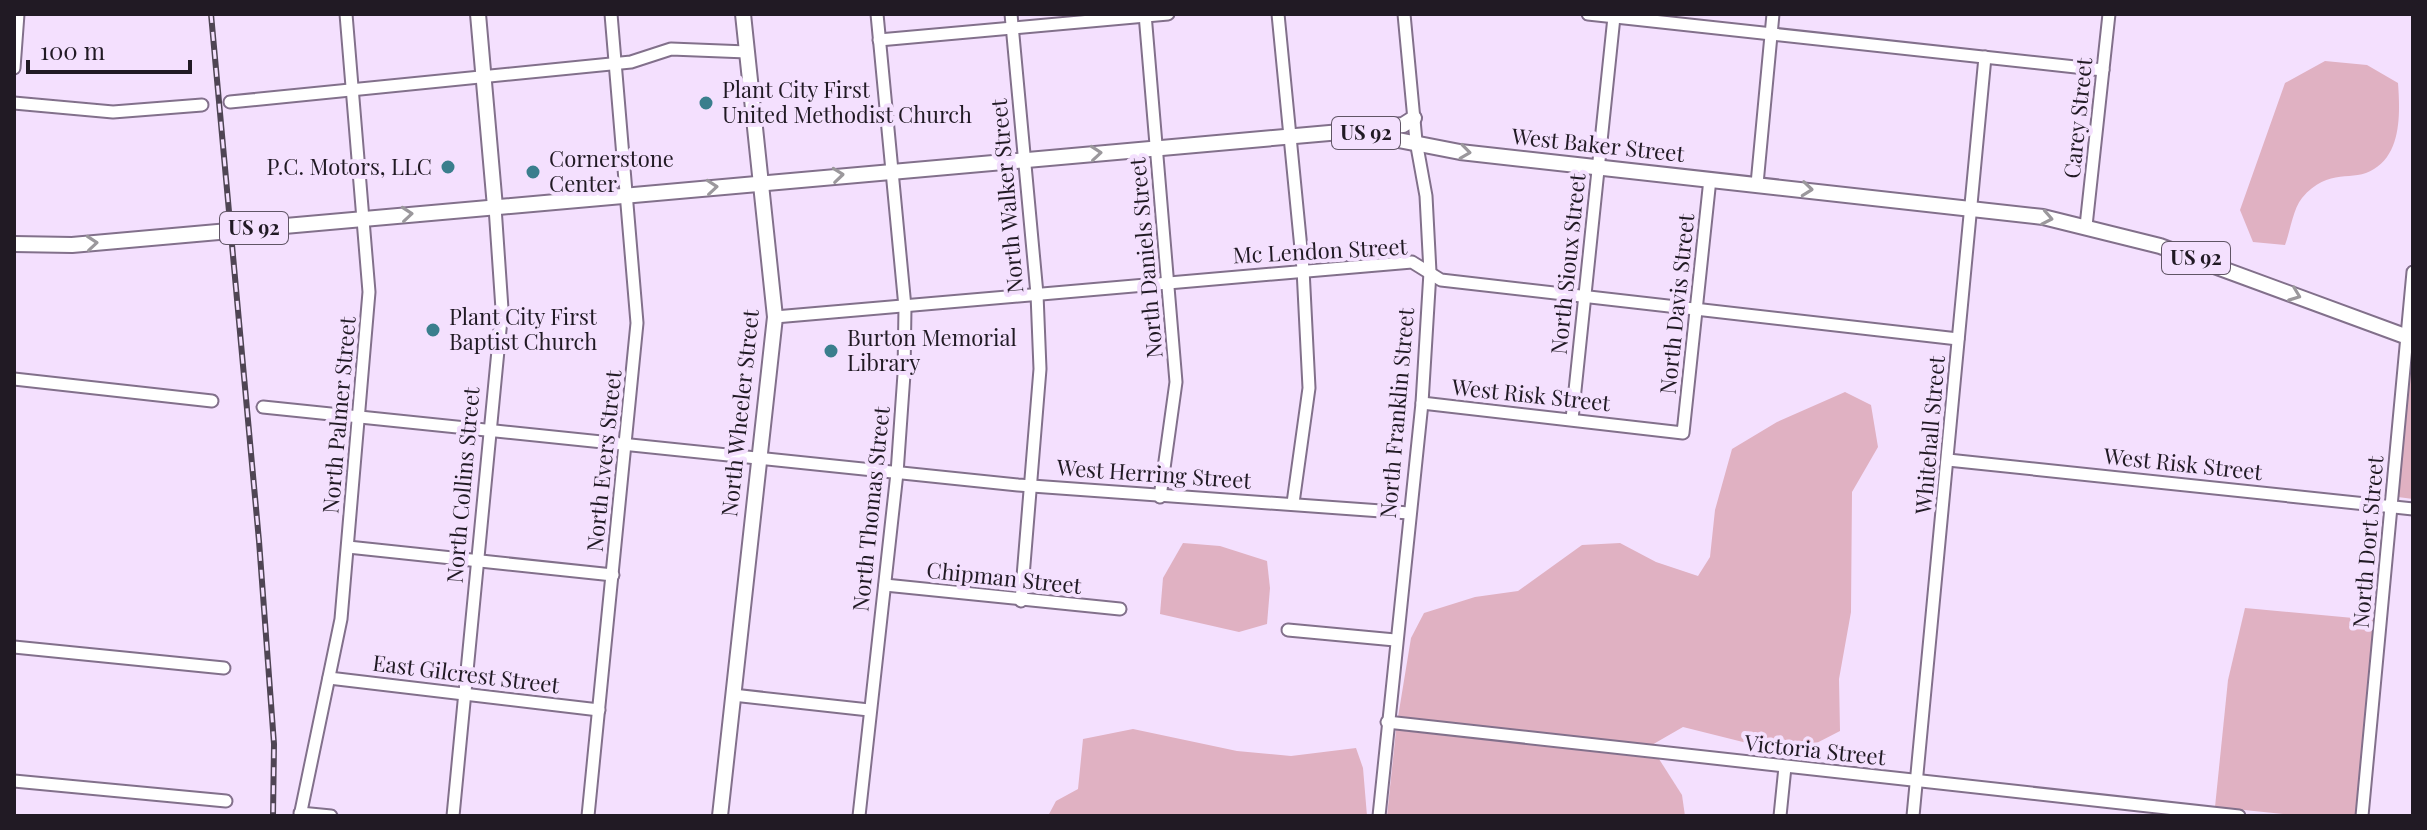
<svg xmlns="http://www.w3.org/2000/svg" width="2427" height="830" font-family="'Playfair Display',serif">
  <rect width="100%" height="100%" fill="#f4e0fe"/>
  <!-- green -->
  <g fill="#e0b1c2">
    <path d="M 2325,61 L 2367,65 L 2398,83 C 2400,111 2402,152 2374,169 C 2353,183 2329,166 2302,198 C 2293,209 2290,232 2285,245 L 2253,242 L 2240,210 L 2285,83 Z"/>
    <path d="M 2412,345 L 2413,346 L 2413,499 L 2398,497 Z"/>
    <path d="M 1845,392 L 1871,405 L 1878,447 L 1852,492 L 1851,612 L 1839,679 L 1840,731 L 1805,749 L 1747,743 L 1683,727 L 1650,746 L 1398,717 L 1411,638 L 1424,613 L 1475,597 L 1518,591 L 1582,545 L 1620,543 L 1656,562 L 1698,576 L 1710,557 L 1715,510 L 1732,449 L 1777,422 Z"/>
    <path d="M 1183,543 L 1220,546 L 1267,561 L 1270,588 L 1267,624 L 1239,632 L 1160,614 L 1163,578 Z"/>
    <path d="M 2245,608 L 2375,620 L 2356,816 L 2302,816 L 2215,807 L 2228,680 Z"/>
    <path d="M 1133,729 L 1237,751 L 1291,756 L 1356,748 L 1363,768 L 1367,816 L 1048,816 L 1056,801 L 1078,789 L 1083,739 Z"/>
    <path d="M 1396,730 L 1659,759 L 1682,795 L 1685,816 L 1387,816 Z"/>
  </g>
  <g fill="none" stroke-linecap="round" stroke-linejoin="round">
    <defs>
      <g id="minor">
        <path d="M 1011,14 L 1037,294 L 1040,369 L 1021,601"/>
        <path d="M 1145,14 L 1176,382 L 1160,497"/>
        <path d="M 1278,14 L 1303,269 L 1309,388 L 1293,503"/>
        <path d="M 1588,14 L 2103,70"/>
        <path d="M 879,40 L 1168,14"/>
        <path d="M 14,68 L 18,14"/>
        <path d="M 230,102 L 631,62 L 671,49 L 747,52"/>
        <path d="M 14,103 L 113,112 L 202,105"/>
        <path d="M 1757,184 L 1773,14"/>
        <path d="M 2086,226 L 2109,14"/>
        <path d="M 775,317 L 1412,262 L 1441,280 L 1958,339"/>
        <path d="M 14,379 L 212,401"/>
        <path d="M 1422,403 L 1683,433 L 1710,179"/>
        <path d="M 263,407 L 1018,485 L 1409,513"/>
        <path d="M 1572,419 L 1614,17"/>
        <path d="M 1948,460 L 2413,509"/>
        <path d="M 348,547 L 613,575"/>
        <path d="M 885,585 L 1120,609"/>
        <path d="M 1288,630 L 1395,640"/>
        <path d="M 14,647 L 224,668"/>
        <path d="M 329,678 L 599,710"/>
        <path d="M 733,695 L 869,710"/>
        <path d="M 1387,722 L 2239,816"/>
        <path d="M 14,781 L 226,801"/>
        <path d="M 300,813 L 331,816"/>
        <path d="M 300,816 L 341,619 L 369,292 L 346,14"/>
        <path d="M 453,816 L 502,309 L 495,207"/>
        <path d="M 588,816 L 637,323 L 611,14"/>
        <path d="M 859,816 L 897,473 L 904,374 L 905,307 L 877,14"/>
        <path d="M 1379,816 L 1422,403 L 1430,272 L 1426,196 L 1416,141 L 1404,14"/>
        <path d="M 1780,816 L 1785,767"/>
        <path d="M 1913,816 L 1985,57"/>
        <path d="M 2362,816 L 2413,272"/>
      </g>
      <g id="major">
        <path d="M 478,14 L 495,207"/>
        <path d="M 1368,128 L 1403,125 L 1414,118"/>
        <path d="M 14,244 L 72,245 L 1352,131 L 1460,152 L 2043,217 L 2160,246 L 2413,339"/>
        <path d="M 720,816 L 775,317 L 743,14"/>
      </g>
    </defs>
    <!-- minor casing -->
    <use href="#minor" stroke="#82708b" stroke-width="15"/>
    <!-- major casing -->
    <use href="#major" stroke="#82708b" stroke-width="18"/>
    <!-- minor -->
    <use href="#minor" stroke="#fff" stroke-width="11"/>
    <!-- major -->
    <use href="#major" stroke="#fff" stroke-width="14"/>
    <defs>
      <path id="rail" d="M 211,14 L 259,541 L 274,744 L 273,816"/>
    </defs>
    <!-- rail casing -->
    <use href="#rail" stroke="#4f4554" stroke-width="6"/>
    <!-- rail -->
    <use href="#rail" stroke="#f4e0fe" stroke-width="3" stroke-dasharray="9" stroke-linecap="butt"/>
  </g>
  <!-- one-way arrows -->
  <defs><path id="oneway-chevron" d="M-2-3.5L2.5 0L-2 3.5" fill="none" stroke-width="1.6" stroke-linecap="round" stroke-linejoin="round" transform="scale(2)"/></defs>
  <g stroke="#9b989c">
    <use href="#oneway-chevron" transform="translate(1465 152) rotate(8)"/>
    <use href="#oneway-chevron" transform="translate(1096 153) rotate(-5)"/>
    <use href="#oneway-chevron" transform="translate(838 175) rotate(-6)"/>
    <use href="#oneway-chevron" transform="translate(712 187) rotate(-5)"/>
    <use href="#oneway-chevron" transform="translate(1807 189) rotate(6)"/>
    <use href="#oneway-chevron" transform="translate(407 214) rotate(-5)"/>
    <use href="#oneway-chevron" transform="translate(2047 218) rotate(11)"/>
    <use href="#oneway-chevron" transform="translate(92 243) rotate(-5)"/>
    <use href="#oneway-chevron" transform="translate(2295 295) rotate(21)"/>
  </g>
  <!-- markers -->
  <g fill="#3a7e8d" stroke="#f4e0fe" stroke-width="3">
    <circle cx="706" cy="103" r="8"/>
    <circle cx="448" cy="167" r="8"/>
    <circle cx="533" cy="172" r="8"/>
    <circle cx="433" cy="330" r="8"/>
    <circle cx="831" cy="351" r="8"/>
  </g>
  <g text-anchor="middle" stroke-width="8" stroke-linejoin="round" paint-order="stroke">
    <!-- shield labels -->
    <g fill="#f4e0fe" stroke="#605565" stroke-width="2">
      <rect x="1332" y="117" width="68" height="32" rx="6"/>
      <rect x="220" y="212" width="68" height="32" rx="6"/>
      <rect x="2162" y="242" width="68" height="32" rx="6"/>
    </g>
    <g font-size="20" font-weight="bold" fill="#211a24">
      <text x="1366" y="140">US 92</text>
      <text x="254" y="235">US 92</text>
      <text x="2196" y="265">US 92</text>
    </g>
    <!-- poi labels -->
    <g font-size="22" fill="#211a24" stroke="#f4e0fe" text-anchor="start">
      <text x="722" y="98">Plant City First<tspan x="722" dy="25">United Methodist Church</tspan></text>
      <text x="549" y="167">Cornerstone<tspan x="549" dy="25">Center</tspan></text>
      <text x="432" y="175" text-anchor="end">P.C. Motors, LLC</text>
      <text x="449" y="325">Plant City First<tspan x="449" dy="25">Baptist Church</tspan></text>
      <text x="847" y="346">Burton Memorial<tspan x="847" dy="25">Library</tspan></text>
    </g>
    <!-- street labels -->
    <g font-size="22" fill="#211a24" stroke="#f4e0fe">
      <text transform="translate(2078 118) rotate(-84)" y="8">Carey Street</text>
      <text transform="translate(1598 145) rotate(6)" y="8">West Baker Street</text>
      <text transform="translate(1007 196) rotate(-95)" y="8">North Walker Street</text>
      <text transform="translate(1320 251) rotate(-3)" y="8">Mc Lendon Street</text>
      <text transform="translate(1146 258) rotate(-95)" y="8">North Daniels Street</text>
      <text transform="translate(1568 264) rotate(-84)" y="8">North Sioux Street</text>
      <text transform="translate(1677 304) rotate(-84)" y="8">North Davis Street</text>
      <text transform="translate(1531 395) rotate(6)" y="8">West Risk Street</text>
      <text transform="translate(740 413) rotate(-84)" y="8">North Wheeler Street</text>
      <text transform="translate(1397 413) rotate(-85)" y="8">North Franklin Street</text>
      <text transform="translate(339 415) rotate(-85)" y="8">North Palmer Street</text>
      <text transform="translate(1930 435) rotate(-85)" y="8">Whitehall Street</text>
      <text transform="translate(604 461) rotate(-84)" y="8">North Evers Street</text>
      <text transform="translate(2183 464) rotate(6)" y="8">West Risk Street</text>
      <text transform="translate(1154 474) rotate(4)" y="8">West Herring Street</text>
      <text transform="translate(463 485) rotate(-85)" y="8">North Collins Street</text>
      <text transform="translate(871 509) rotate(-84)" y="8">North Thomas Street</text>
      <text transform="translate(2368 542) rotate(-85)" y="8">North Dort Street</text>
      <text transform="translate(1004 578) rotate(6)" y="8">Chipman Street</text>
      <text transform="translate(466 674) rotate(7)" y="8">East Gilcrest Street</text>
      <text transform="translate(1815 750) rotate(6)" y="8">Victoria Street</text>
    </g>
  </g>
  <!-- border -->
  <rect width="2427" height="830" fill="none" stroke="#211a24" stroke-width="32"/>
  <!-- scale -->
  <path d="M28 60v12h162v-12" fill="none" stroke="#211a24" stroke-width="4"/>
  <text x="40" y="60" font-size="24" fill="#211a24" stroke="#f4e0fe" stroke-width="6" paint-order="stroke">100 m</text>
</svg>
